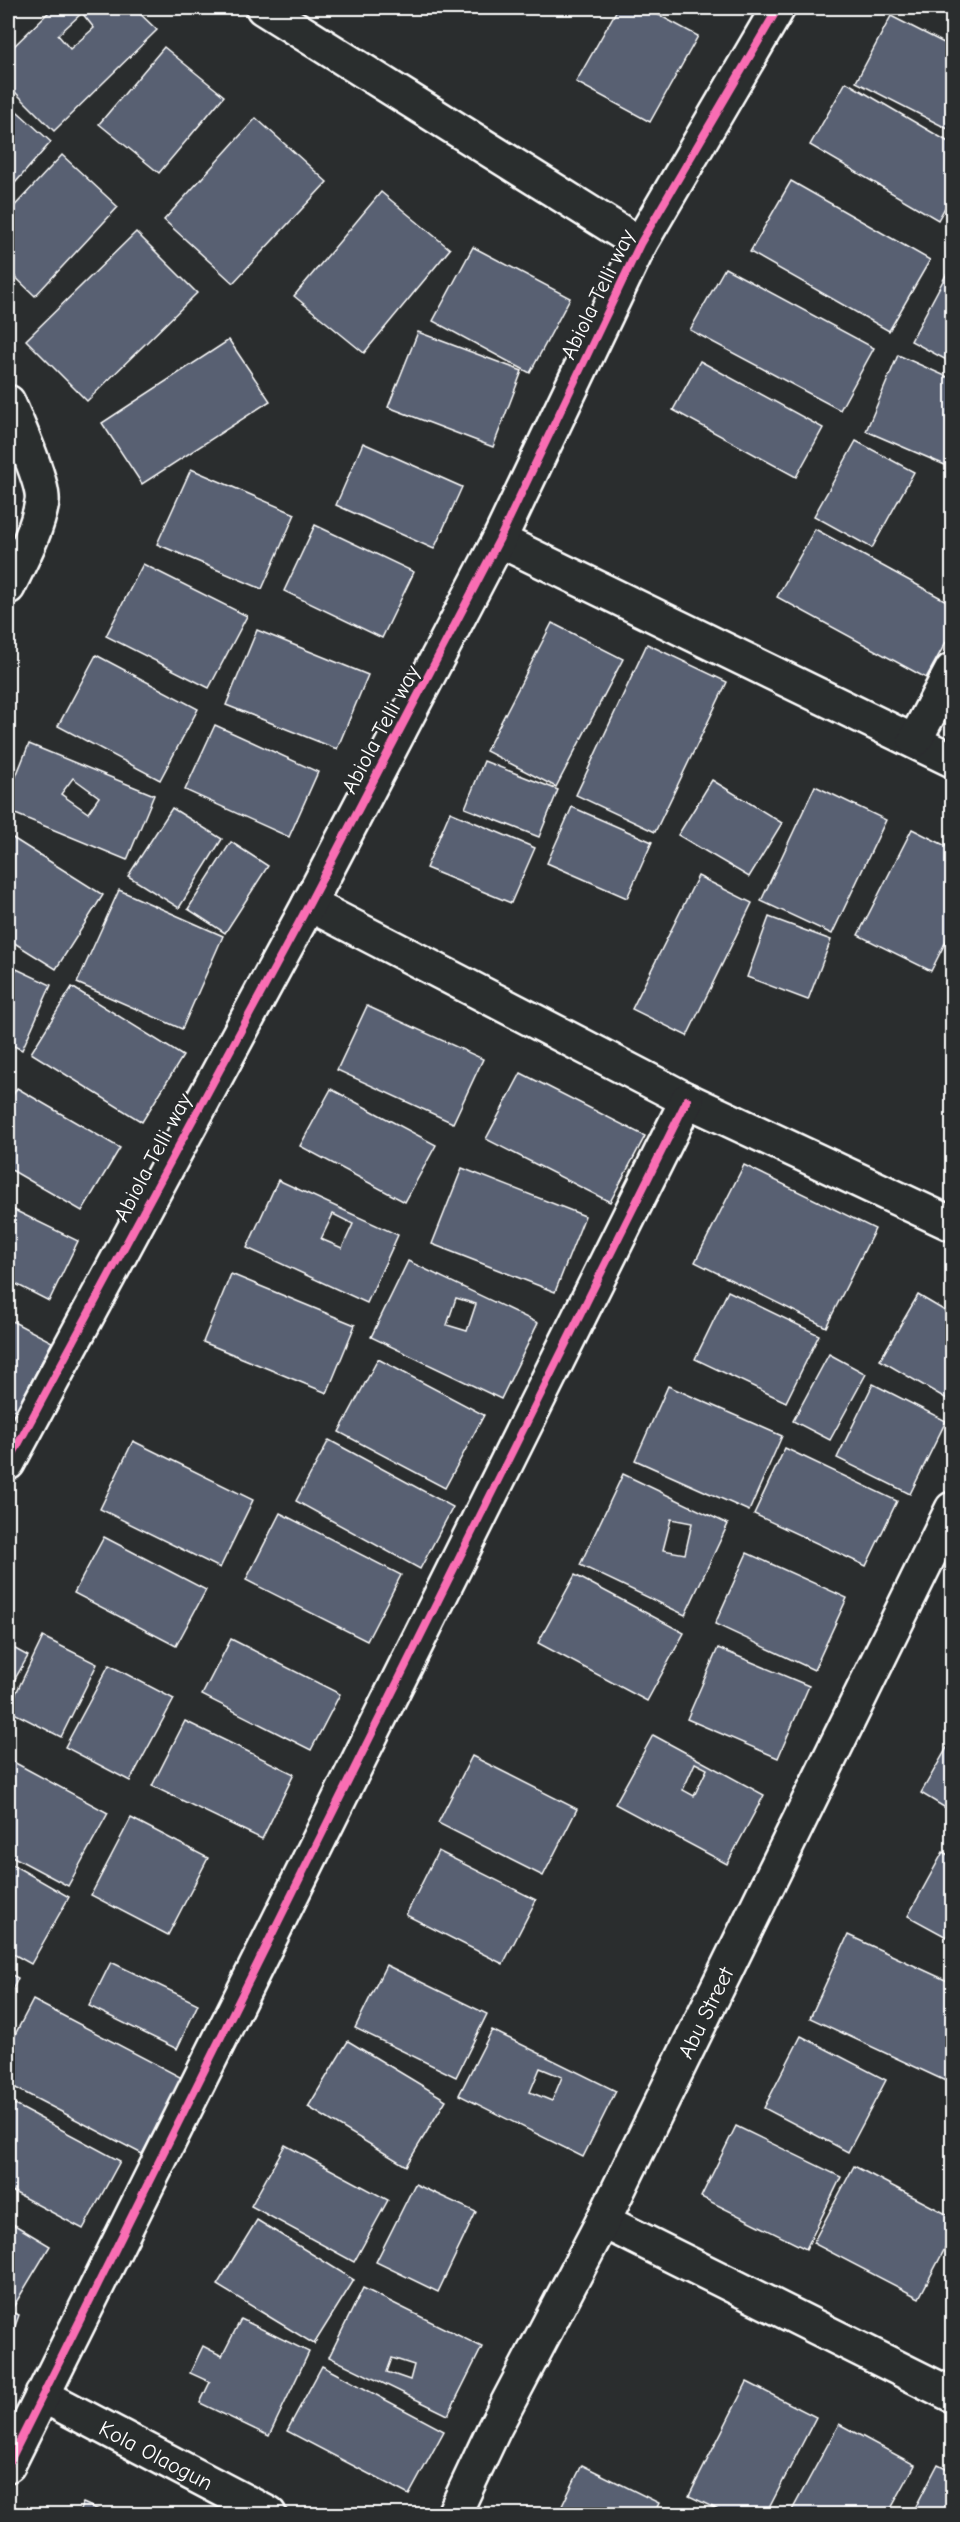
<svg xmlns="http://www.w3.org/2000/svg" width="960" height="2522" font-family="'Comic Neue',sans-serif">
  <rect width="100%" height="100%" fill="#2a2d2e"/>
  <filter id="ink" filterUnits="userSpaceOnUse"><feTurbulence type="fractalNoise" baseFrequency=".0167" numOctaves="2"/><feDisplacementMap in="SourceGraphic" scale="12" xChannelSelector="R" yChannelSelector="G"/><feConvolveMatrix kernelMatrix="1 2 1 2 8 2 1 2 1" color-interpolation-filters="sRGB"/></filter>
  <g filter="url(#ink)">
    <!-- building -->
    <g fill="#596172" stroke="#fff" stroke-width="1.5" fill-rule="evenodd">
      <path d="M 8,8 L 17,8 L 8,19 Z"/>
      <path d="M 53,8 L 134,8 L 157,30 L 54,131 L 8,85 L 8,52 ZM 82,13 L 94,28 L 70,49 L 58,35 Z"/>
      <path d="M 618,8 L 646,8 L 698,36 L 650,122 L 576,82 Z"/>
      <path d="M 891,16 L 952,47 L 952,131 L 856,82 Z"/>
      <path d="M 164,47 L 224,96 L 159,173 L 99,124 Z"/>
      <path d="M 846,82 L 952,144 L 952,195 L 938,220 L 810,145 Z"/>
      <path d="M 8,103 L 51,142 L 8,191 Z"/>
      <path d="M 256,118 L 327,182 L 233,283 L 164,220 Z"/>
      <path d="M 62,155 L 118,207 L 35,296 L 8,270 L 8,213 Z"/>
      <path d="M 791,181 L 930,260 L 889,331 L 750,252 Z"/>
      <path d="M 381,192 L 450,249 L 364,353 L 294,296 Z"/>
      <path d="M 136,232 L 197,293 L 87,401 L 26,340 Z"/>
      <path d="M 473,247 L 570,298 L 530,373 L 433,321 Z"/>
      <path d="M 725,268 L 874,348 L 840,410 L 690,330 Z"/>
      <path d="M 946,275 L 952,279 L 952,363 L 911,341 Z"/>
      <path d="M 418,332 L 522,371 L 493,447 L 388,407 Z"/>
      <path d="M 229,340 L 270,401 L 142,484 L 102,423 Z"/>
      <path d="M 898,355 L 952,379 L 952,468 L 866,431 Z"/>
      <path d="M 700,361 L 823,428 L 796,477 L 673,410 Z"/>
      <path d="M 856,441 L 914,472 L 872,548 L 814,516 Z"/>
      <path d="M 363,443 L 462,487 L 434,549 L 336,505 Z"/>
      <path d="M 191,469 L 295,514 L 262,589 L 157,544 Z"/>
      <path d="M 315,525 L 414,572 L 382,638 L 284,591 Z"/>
      <path d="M 815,529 L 952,604 L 952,631 L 926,678 L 777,597 Z"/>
      <path d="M 143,564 L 247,616 L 209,688 L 106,636 Z"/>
      <path d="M 552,623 L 623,659 L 556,787 L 486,751 Z"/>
      <path d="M 257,630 L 368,675 L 337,749 L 226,705 Z"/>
      <path d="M 647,644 L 727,682 L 655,832 L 576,795 Z"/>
      <path d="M 96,655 L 198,709 L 160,780 L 58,726 Z"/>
      <path d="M 215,725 L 318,772 L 289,837 L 185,790 Z"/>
      <path d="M 29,744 L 154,795 L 127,860 L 8,811 L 8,796 ZM 73,778 L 99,797 L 88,813 L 61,794 Z"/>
      <path d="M 484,761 L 558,790 L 539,837 L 465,808 Z"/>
      <path d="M 712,780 L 782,823 L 749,877 L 678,835 Z"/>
      <path d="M 815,786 L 886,820 L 832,934 L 761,901 Z"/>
      <path d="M 572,807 L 652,842 L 627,898 L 547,863 Z"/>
      <path d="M 172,808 L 222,839 L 179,908 L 128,876 Z"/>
      <path d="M 450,812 L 535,848 L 511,903 L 426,868 Z"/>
      <path d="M 912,829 L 952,849 L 952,929 L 931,971 L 858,935 Z"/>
      <path d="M 8,835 L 103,895 L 56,969 L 8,939 Z"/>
      <path d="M 231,842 L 268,866 L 225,933 L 188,909 Z"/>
      <path d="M 698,876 L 752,903 L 687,1036 L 632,1009 Z"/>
      <path d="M 119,890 L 223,936 L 182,1029 L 77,983 Z"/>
      <path d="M 769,917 L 831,940 L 808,1000 L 747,977 Z"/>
      <path d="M 8,965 L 51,985 L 22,1050 L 8,1043 Z"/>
      <path d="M 72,987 L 183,1056 L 142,1122 L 31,1053 Z"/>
      <path d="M 367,1006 L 483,1059 L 453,1123 L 337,1070 Z"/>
      <path d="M 521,1073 L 645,1136 L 610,1202 L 486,1139 Z"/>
      <path d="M 17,1088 L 120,1148 L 82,1211 L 8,1168 L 8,1104 Z"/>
      <path d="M 331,1089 L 436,1145 L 405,1202 L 300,1146 Z"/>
      <path d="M 744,1165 L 875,1229 L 826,1327 L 695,1262 Z"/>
      <path d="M 462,1168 L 585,1216 L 555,1292 L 432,1244 Z"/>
      <path d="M 278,1180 L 398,1235 L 367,1303 L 247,1248 ZM 333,1214 L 353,1224 L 342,1248 L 321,1239 Z"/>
      <path d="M 8,1207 L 78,1241 L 49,1301 L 8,1280 Z"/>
      <path d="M 408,1261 L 538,1323 L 501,1399 L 371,1337 ZM 456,1298 L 476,1304 L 467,1331 L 447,1325 Z"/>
      <path d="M 231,1274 L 355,1325 L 327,1393 L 203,1342 Z"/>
      <path d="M 728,1291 L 819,1335 L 786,1402 L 695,1359 Z"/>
      <path d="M 918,1295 L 952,1315 L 952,1402 L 880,1360 Z"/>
      <path d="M 8,1319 L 52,1342 L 8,1426 Z"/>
      <path d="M 829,1354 L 866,1374 L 830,1440 L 793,1421 Z"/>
      <path d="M 378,1359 L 484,1415 L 445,1488 L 339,1432 Z"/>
      <path d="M 873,1384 L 946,1421 L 910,1494 L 837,1458 Z"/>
      <path d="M 668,1386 L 782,1436 L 749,1511 L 635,1460 Z"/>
      <path d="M 329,1440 L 453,1507 L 420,1569 L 296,1501 Z"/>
      <path d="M 133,1441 L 253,1500 L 220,1568 L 100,1509 Z"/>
      <path d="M 785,1448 L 897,1501 L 866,1566 L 754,1514 Z"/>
      <path d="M 623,1474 L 728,1524 L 685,1615 L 580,1565 ZM 671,1519 L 692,1523 L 685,1554 L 663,1550 Z"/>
      <path d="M 280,1513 L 401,1575 L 367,1641 L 246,1580 Z"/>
      <path d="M 104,1537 L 206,1590 L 176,1646 L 74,1593 Z"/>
      <path d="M 747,1553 L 847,1598 L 814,1670 L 715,1624 Z"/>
      <path d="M 575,1575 L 684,1633 L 647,1701 L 538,1643 Z"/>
      <path d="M 43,1637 L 97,1664 L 61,1737 L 8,1710 Z"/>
      <path d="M 231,1639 L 340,1694 L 311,1750 L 202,1695 Z"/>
      <path d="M 8,1645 L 28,1656 L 8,1691 Z"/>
      <path d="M 718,1648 L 809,1686 L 778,1758 L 687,1719 Z"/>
      <path d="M 109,1665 L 174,1699 L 130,1781 L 65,1747 Z"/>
      <path d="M 185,1721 L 294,1774 L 262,1839 L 152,1786 Z"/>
      <path d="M 653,1735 L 764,1795 L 727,1864 L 615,1804 ZM 695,1763 L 707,1769 L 694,1796 L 683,1790 Z"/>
      <path d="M 952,1739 L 952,1812 L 921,1793 Z"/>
      <path d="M 472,1756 L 577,1809 L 543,1876 L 438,1823 Z"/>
      <path d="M 8,1759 L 108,1813 L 68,1886 L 8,1854 Z"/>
      <path d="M 131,1818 L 208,1858 L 168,1935 L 91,1895 Z"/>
      <path d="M 438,1851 L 536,1900 L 503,1964 L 406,1915 Z"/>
      <path d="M 943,1852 L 952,1857 L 952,1940 L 908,1916 Z"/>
      <path d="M 8,1862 L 69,1897 L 31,1964 L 8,1951 Z"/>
      <path d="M 848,1935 L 952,1983 L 952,2084 L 810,2018 Z"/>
      <path d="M 111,1962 L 198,2004 L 177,2049 L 89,2006 Z"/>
      <path d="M 386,1965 L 487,2014 L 456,2077 L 355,2028 Z"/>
      <path d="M 8,1973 L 18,1978 L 8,1999 Z"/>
      <path d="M 33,2000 L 182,2078 L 142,2154 L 8,2084 L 8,2048 Z"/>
      <path d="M 492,2030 L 616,2091 L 583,2157 L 459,2095 ZM 540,2068 L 562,2077 L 552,2101 L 530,2092 Z"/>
      <path d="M 801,2036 L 886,2080 L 848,2152 L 764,2108 Z"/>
      <path d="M 348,2041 L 446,2100 L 406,2166 L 308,2107 Z"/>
      <path d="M 8,2101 L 120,2161 L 83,2229 L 8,2189 Z"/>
      <path d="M 736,2126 L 841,2177 L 806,2249 L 701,2197 Z"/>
      <path d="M 285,2145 L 388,2200 L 354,2262 L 251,2206 Z"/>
      <path d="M 854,2166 L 952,2217 L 952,2235 L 919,2298 L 813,2243 Z"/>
      <path d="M 415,2184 L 476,2212 L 438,2292 L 376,2262 Z"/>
      <path d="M 257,2220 L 354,2280 L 314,2344 L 217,2285 Z"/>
      <path d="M 8,2221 L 50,2246 L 12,2309 L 8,2307 Z"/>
      <path d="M 363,2288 L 482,2347 L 448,2415 L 329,2357 ZM 392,2358 L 414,2365 L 410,2380 L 387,2372 Z"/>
      <path d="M 8,2311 L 19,2315 L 8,2346 Z"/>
      <path d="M 952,2317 L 952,2331 L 947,2328 Z"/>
      <path d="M 241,2319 L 309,2352 L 269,2436 L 200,2403 L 210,2382 L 190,2373 L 203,2346 L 222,2356 Z"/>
      <path d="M 322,2366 L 444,2431 L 409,2495 L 287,2431 Z"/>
      <path d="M 747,2382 L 816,2417 L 766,2514 L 727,2514 L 689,2496 Z"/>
      <path d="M 839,2424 L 915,2465 L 888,2514 L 790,2514 Z"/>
      <path d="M 938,2464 L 952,2471 L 952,2514 L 912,2514 Z"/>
      <path d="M 582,2465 L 659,2503 L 654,2514 L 558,2514 Z"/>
      <path d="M 83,2503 L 108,2514 L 78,2514 Z"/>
    </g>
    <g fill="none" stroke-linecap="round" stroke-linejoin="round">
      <defs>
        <g id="minor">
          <path d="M 263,8 L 640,244"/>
          <path d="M 8,402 C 16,421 45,485 42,502 C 37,532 21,560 8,587"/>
          <path d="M 499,540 L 952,760"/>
          <path d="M 915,740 L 952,670"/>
          <path d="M 309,904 L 687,1100 L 952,1224"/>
          <path d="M 8,1463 L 309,904 L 499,540 L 640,244 L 778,8"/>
          <path d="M 603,2221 L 952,2395"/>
          <path id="s1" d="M 42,2395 L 269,2514"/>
          <path d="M 8,2465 L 687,1100"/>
          <path id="s2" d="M 454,2514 L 494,2429 L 603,2221 L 952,1509"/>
        </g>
      </defs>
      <!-- minor casing -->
      <use href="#minor" stroke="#fff" stroke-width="38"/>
      <!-- minor -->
      <use href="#minor" stroke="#2a2d2e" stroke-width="33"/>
      <defs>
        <g id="cycleway">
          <path d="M 8,1463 L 309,904 L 499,540 L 640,244 L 778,8"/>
          <path d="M 8,2465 L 687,1100"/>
        </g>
      </defs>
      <!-- cycleway casing -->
      <use href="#cycleway" stroke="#2a2d2e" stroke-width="11"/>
      <!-- cycleway -->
      <use href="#cycleway" stroke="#f96db3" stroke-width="8"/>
    </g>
  </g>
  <g text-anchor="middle" stroke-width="5" stroke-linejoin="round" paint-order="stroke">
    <!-- street labels -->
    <g font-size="22" fill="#fff" stroke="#2a2d2e">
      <text transform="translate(597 294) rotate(-64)" y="8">Abiola Telli way</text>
      <text transform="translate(380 729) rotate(-62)" y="8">Abiola Telli way</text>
      <text transform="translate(152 1157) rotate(-62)" y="8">Abiola Telli way</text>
      <text dy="8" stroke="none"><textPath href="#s2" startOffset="561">Abu Street</textPath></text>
      <text dy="8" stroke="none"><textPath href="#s1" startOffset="129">Kola Olaogun</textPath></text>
    </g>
  </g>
  <!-- margin -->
  <rect width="960" height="2522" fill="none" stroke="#2a2d2e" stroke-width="30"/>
  <rect x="15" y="15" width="930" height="2492" fill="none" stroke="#fff" stroke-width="2" filter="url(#ink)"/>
</svg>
